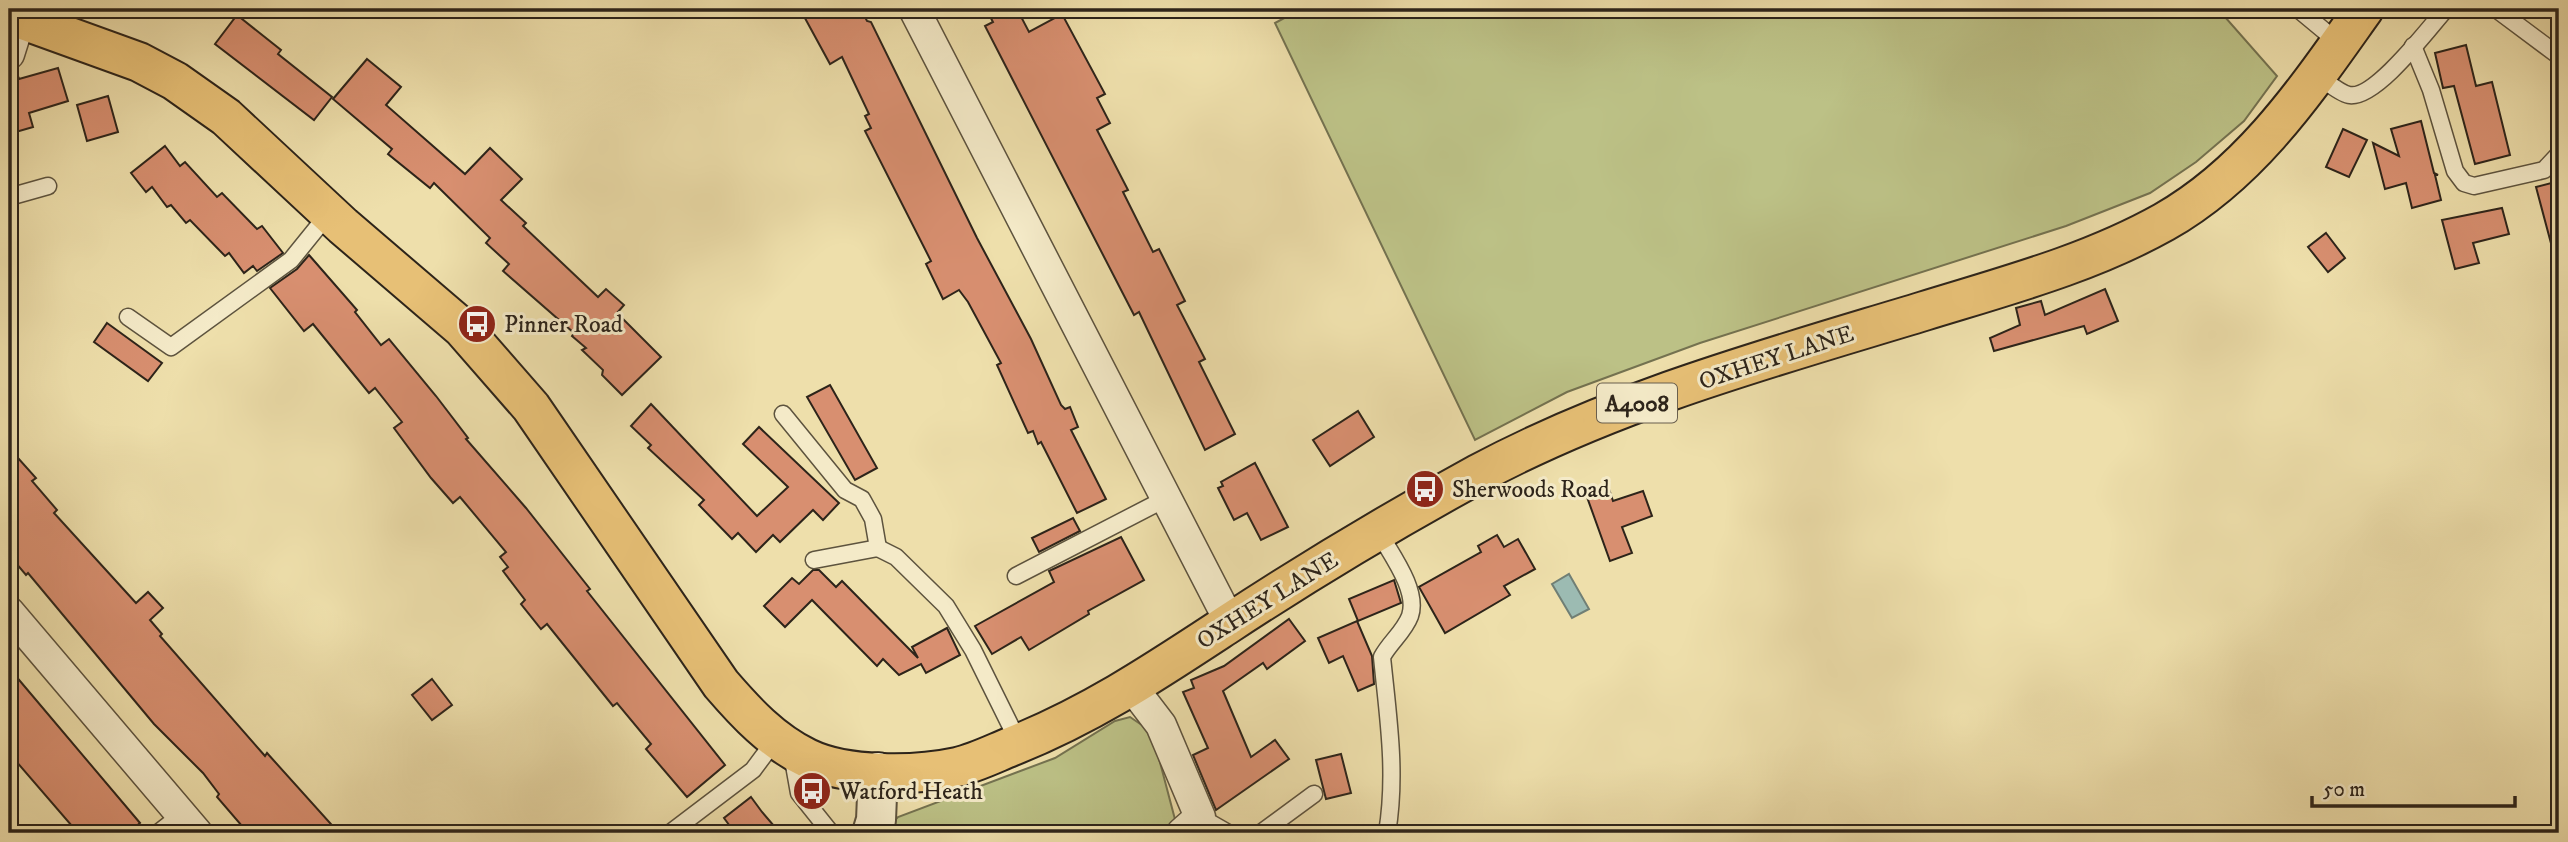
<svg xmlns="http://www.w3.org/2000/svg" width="2568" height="842" font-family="'IM FELL DW Pica',serif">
  <rect width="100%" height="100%" fill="#eedfab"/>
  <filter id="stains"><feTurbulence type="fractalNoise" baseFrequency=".00286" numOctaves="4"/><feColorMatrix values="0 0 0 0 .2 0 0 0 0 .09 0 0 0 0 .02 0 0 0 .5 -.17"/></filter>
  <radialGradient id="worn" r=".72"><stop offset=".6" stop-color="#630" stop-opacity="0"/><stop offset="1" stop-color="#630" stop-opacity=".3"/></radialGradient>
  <!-- green -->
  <g fill="#bcc186" stroke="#747250" stroke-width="2">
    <path d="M 1301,9 L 2218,9 L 2277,76 L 2244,121 L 2196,162 L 2150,193 L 2066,226 L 1700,343 L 1567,392 L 1475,440 L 1275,23 Z"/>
    <path d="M 1130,717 L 1152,732 L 1177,827 L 1170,833 L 883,833 L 898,817 L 1055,758 L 1115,721 Z"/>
  </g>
  <!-- water -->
  <path fill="#9cbbb2" stroke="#707f75" stroke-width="2" d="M 1569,574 L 1589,609 L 1572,618 L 1552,584 Z"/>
  <!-- building -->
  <g fill="#d88f70" stroke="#2d241a" stroke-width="2">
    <path d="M 800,9 L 861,9 L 867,21 L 871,22 L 977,238 L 1031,339 L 1061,405 L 1065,409 L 1070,407 L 1078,427 L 1071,430 L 1106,499 L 1077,513 L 1041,442 L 1038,444 L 1033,431 L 1028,433 L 997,365 L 1001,363 L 968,302 L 959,290 L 943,299 L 926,264 L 931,261 L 865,131 L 871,128 L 865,116 L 869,114 L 842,57 L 830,64 Z"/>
    <path d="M 986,9 L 1017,9 L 1029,32 L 1062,14 L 1105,94 L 1097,98 L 1110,123 L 1097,130 L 1128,190 L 1123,192 L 1153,252 L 1159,249 L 1185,301 L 1177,305 L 1205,359 L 1199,362 L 1235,434 L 1205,450 L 1139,312 L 1134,315 L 985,26 L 993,22 Z"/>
    <path d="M 237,15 L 281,50 L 278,54 L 332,97 L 314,120 L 215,44 Z"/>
    <path d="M 2466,45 L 2476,86 L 2492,82 L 2510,155 L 2475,164 L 2454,86 L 2443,88 L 2435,53 Z"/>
    <path d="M 367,59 L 401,87 L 386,105 L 465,174 L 490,148 L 522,179 L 501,200 L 526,223 L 523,226 L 598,297 L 606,289 L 624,305 L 617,313 L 661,357 L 622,395 L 602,375 L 603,370 L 582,350 L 586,348 L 572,336 L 574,333 L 503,271 L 509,264 L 486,243 L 490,238 L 434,183 L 430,188 L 388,154 L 392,149 L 333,99 Z"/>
    <path d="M 58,68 L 68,101 L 29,113 L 33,127 L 9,134 L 9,71 L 16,70 L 19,79 Z"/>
    <path d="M 108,96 L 118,132 L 87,141 L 77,105 Z"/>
    <path d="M 2421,121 L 2434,173 L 2438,175 L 2435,175 L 2441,200 L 2412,208 L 2406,183 L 2385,189 L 2373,143 L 2399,156 L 2391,129 Z"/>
    <path d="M 2343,129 L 2367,140 L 2349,177 L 2326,167 Z"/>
    <path d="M 165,146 L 180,166 L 185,162 L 217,197 L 222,193 L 257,229 L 262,226 L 283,253 L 257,271 L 253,266 L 244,273 L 229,253 L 225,256 L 190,220 L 186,223 L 171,205 L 167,207 L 152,187 L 146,192 L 131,173 Z"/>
    <path d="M 2559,181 L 2559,247 L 2552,247 L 2536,187 Z"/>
    <path d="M 2502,208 L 2509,234 L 2473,243 L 2479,263 L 2455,269 L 2442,220 Z"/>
    <path d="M 2326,233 L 2345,258 L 2328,272 L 2308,247 Z"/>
    <path d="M 309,255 L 357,310 L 355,312 L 381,345 L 389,339 L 436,396 L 468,438 L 466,439 L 526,508 L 590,589 L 587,591 L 725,765 L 687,797 L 646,749 L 651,744 L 617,703 L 613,706 L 547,624 L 541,629 L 521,604 L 525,600 L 503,571 L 508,567 L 500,557 L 506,552 L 460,497 L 453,503 L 431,478 L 394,428 L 402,422 L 375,388 L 369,393 L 313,324 L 304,331 L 270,288 L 297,269 Z"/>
    <path d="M 2105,289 L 2118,321 L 2087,334 L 2084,326 L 1994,351 L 1990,338 L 2020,325 L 2016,308 L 2041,301 L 2045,315 Z"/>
    <path d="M 107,323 L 162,363 L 148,381 L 94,342 Z"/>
    <path d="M 830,385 L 877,468 L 855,480 L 807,397 Z"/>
    <path d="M 651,404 L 757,516 L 788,487 L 743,444 L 759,427 L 839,503 L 823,520 L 813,510 L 780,542 L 773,535 L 756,552 L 738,533 L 732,539 L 699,505 L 704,500 L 648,448 L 651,445 L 631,426 Z"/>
    <path d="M 1358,411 L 1374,437 L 1330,466 L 1313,440 Z"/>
    <path d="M 9,448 L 36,478 L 32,481 L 57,510 L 54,513 L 136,603 L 148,592 L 163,608 L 150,620 L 162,634 L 160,636 L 265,756 L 267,753 L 339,833 L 248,833 L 217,797 L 219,794 L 203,773 L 154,724 L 28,573 L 26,575 L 9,555 Z"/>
    <path d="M 1255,463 L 1288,527 L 1261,540 L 1247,513 L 1234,520 L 1218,488 L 1223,486 L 1221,482 Z"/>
    <path d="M 1609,489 L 1613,501 L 1643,491 L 1652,516 L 1622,527 L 1632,553 L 1610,561 L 1587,497 Z"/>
    <path d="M 1073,518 L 1080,531 L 1039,552 L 1032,538 Z"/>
    <path d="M 1497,535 L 1504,547 L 1518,539 L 1535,569 L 1504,586 L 1510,595 L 1445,633 L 1419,587 L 1481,552 L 1478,546 Z"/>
    <path d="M 1121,537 L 1144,580 L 1088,611 L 1089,614 L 1029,650 L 1021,637 L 992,654 L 975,626 L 1054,582 L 1049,571 Z"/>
    <path d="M 813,570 L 819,570 L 836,587 L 842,581 L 918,658 L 912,647 L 947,628 L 960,655 L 926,673 L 921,664 L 899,675 L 883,659 L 877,666 L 812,600 L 785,627 L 764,606 L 792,578 L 799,584 Z"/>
    <path d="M 1394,580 L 1401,603 L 1358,621 L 1349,599 Z"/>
    <path d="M 1289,619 L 1305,641 L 1267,669 L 1263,663 L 1223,691 L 1251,757 L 1275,740 L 1289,759 L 1216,810 L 1193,755 L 1208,748 L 1183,692 L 1194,688 L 1191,680 L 1224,666 Z"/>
    <path d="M 1357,621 L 1372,656 L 1374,684 L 1358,691 L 1343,656 L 1329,663 L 1318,638 Z"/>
    <path d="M 9,668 L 140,823 L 128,833 L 78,833 L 9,753 Z"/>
    <path d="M 432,679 L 452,705 L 432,720 L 412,695 Z"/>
    <path d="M 1341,754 L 1351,793 L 1326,799 L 1316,760 Z"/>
    <path d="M 751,797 L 762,812 L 780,833 L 735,833 L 724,818 Z"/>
  </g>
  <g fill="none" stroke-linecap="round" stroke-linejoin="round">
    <defs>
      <g id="service">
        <path d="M 2298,9 L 2339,43"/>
        <path d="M 2496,9 L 2559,56"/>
        <path d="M 2413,46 L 2431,90 L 2455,171 L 2464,183 L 2474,186 L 2544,170 L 2559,154"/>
        <path d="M 2317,75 C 2326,81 2339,93 2349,95 C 2375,100 2428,29 2445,10 L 2451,9"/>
        <path d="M 9,197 L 48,186"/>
        <path d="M 128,317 L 171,347 L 291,260 L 329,213"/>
        <path d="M 783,414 L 845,490 L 862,499 L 873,519 L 878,548"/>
        <path d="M 1378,531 C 1390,553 1419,590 1410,616 C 1404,632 1390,642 1382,657 C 1388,717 1397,773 1387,833"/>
        <path d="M 814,560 L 878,548 L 896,557 L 946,606 L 973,650 L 1019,743"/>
        <path d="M 1016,576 L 1165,499"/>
        <path d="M 792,754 L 799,793 L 831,833"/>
        <path d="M 1200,817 L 1228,833"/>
        <path d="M 158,833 L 181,815"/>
        <path d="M 670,833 L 753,770 L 776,739"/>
        <path d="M 1261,833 L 1314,794"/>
      </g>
      <g id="minor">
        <path d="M 914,9 L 1230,622"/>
        <path d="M 9,54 L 20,19"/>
        <path d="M 9,612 L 197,833"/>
        <path d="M 1132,687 L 1161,725 L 1200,817 L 1182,833"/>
      </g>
      <path id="tertiary" d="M 872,833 L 876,820 L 878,772"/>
      <path id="primary" d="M 9,15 L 139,62 L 175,81 L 226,117 L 343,226 L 462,328 L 531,407 L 721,684 C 746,713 772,741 807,758 C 846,777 915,776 957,767 C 975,763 993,754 1010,747 C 1089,716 1155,672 1225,626 C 1307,572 1392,521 1478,474 C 1618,399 1773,357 1924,311 C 2005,286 2089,264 2164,222 C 2252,172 2307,89 2364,9"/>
    </defs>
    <!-- service casing -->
    <use href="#service" stroke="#5d533e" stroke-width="19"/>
    <!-- minor casing -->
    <use href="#minor" stroke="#5d533e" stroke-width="33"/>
    <!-- tertiary casing -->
    <use href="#tertiary" stroke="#5d533e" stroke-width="42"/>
    <!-- primary casing -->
    <use href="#primary" stroke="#2d241a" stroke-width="42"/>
    <!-- service -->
    <use href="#service" stroke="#f4eac8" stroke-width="16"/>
    <!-- minor -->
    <use href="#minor" stroke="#f4eac8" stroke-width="30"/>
    <!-- tertiary -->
    <use href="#tertiary" stroke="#f4eac8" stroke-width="38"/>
    <!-- primary -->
    <use href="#primary" stroke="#e7c076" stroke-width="38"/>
  </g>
  <!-- icons -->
  <defs>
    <symbol id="bus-disc" viewBox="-11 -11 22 22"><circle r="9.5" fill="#8f2418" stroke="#f4eac8"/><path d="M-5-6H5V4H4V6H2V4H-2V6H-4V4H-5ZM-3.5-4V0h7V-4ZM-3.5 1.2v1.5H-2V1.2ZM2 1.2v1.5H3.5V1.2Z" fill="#fff"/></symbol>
  </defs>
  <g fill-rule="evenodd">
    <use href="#bus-disc" x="455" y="302" width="44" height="44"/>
    <use href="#bus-disc" x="1403" y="467" width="44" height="44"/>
    <use href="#bus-disc" x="790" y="769" width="44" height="44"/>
  </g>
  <g text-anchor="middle" stroke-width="6" stroke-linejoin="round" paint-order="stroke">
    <!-- shield labels -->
    <rect fill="#f4eac8" stroke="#695f4e" stroke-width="2" x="1597" y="383.5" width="80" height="39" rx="5"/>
    <g font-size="23" font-weight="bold" fill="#2d241a">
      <text x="1637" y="411">A4008</text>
    </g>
    <!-- poi labels -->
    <g font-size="24" fill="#2d241a" stroke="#f4eac8" text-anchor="start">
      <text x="504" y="332">Pinner Road</text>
      <text x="1452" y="497">Sherwoods Road</text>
      <text x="839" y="799">Watford Heath</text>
    </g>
    <!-- street labels -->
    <g font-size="24" fill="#2d241a" stroke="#f4eac8">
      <text transform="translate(1776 357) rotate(-18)" y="8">OXHEY LANE</text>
      <text transform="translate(1267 600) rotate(-32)" y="8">OXHEY LANE</text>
    </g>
  </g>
  <!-- margin -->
  <rect width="2568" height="842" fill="none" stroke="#eedfab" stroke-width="35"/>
  <rect x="10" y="10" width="2547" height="821" fill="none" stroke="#2d241a" stroke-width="3.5"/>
  <rect x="18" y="18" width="2533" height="807" fill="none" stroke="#2d241a" stroke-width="2"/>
  <!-- scale -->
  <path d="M2312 796v10h203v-10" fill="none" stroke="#2d241a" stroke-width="3.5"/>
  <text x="2323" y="796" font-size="21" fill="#2d241a" stroke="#f4eac8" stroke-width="5" paint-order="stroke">50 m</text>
  <rect width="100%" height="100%" filter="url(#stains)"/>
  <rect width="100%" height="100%" fill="url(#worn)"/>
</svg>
